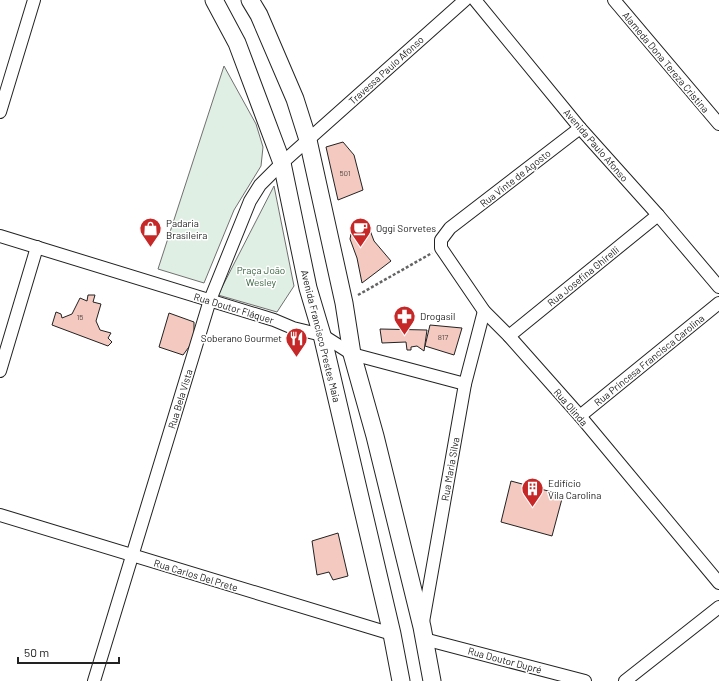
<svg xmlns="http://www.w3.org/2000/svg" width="719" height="681" font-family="Barlow,sans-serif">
  <rect width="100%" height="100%" fill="#fff"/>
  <!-- green -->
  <g fill="#e0efe3" stroke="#6f6f6f">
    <path d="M 224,66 L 256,124 L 263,147 L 261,166 L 234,210 L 204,283 L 158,269 Z"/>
    <path d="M 274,186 L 294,286 L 277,312 L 218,295 Z"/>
  </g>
  <!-- building -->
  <g fill="#f3c9c0" stroke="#222">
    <path d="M 343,142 L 354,155 L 363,190 L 338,200 L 326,147 Z"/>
    <path d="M 362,224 L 368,225 L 374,241 L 391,261 L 362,283 L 357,258 L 350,239 L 351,234 Z"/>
    <path d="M 88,295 L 95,295 L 93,302 L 101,304 L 96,321 L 100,330 L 111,333 L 108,338 L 112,342 L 108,346 L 52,325 L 56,312 L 61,314 L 62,318 L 72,314 L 80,298 L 87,301 Z"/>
    <path d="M 169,313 L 194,322 L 194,340 L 183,355 L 159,347 Z"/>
    <path d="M 430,325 L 462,328 L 454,355 L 425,346 Z"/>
    <path d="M 380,329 L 427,330 L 424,351 L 417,346 L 411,347 L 411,350 L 407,350 L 406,342 L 382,343 Z"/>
    <path d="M 511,481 L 563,495 L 552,536 L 501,522 Z"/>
    <path d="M 338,533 L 348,576 L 333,580 L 329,572 L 317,575 L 312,541 Z"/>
  </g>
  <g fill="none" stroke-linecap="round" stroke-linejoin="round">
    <defs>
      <g id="street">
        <path d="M 475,0 L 580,128 L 658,215 L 719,287"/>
        <path d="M 614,0 L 719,124"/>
        <path d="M 0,112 L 34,0"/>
        <path d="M 580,128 L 450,228 L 441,240 L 441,248 L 484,311 L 509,336 L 580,416 L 719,583"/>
        <path d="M 0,236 L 274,320 L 293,328 L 322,335 L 352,354 L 465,384"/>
        <path d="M 509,336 L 658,215"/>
        <path d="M 0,371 L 37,247"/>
        <path d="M 580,416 L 719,303"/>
        <path d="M 0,515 L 392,634"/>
        <path d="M 423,622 L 465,384 L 484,311"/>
        <path d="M 424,639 L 585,681"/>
        <path d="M 94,681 L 210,300 L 250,201 L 260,185 L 282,163 L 465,0"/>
        <path d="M 625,681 L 719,607"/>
      </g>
      <g id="secondary">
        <path d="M 214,0 L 237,43 L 282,163 L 308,288 L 322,335 L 392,634 L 401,681"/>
        <path d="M 250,0 L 259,15 L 295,99 L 308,140 L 344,303 L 352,354 L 375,436 L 422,627 L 432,681"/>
      </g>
    </defs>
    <!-- street casing -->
    <use href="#street" stroke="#222" stroke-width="14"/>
    <!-- secondary casing -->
    <use href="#secondary" stroke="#222" stroke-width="19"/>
    <!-- path -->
    <path stroke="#646464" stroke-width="2.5" stroke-dasharray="3 2" stroke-linecap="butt" d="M 358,295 L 432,253"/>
    <!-- street -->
    <use href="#street" stroke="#fff" stroke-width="12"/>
    <!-- secondary -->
    <use href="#secondary" stroke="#fff" stroke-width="17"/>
  </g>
  <!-- icons -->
  <defs>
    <symbol id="cafe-pin" viewBox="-11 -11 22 30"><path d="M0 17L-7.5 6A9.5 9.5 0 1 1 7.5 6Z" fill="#c62828" stroke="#fff"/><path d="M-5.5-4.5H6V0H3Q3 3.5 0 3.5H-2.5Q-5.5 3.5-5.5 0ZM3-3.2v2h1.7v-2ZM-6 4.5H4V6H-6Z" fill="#fff"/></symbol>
    <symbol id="shop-pin" viewBox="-11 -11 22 30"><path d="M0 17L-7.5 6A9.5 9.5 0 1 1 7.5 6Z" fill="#c62828" stroke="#fff"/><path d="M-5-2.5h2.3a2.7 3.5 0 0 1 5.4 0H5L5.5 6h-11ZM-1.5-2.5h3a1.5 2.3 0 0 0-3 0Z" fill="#fff"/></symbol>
    <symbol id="pharmacy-pin" viewBox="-11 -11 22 30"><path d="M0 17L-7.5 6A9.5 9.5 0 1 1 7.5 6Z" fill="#c62828" stroke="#fff"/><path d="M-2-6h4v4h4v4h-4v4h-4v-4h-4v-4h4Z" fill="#fff"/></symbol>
    <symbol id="restaurant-pin" viewBox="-11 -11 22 30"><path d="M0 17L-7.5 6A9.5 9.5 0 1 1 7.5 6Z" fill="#c62828" stroke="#fff"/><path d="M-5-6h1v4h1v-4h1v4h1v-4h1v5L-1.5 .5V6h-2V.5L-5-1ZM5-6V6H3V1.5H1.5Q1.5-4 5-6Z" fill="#fff"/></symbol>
    <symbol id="building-pin" viewBox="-11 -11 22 30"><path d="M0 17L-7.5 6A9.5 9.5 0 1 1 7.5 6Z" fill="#c62828" stroke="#fff"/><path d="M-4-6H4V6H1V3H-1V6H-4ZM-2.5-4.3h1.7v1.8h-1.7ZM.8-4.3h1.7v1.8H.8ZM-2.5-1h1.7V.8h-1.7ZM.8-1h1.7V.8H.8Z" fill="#fff"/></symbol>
  </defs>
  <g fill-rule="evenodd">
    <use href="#cafe-pin" x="348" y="216" width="25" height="34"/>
    <use href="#shop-pin" x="138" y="216" width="25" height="34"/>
    <use href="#pharmacy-pin" x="392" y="304" width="25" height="34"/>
    <use href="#restaurant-pin" x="284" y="326" width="25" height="34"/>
    <use href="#building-pin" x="520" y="476" width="25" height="34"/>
  </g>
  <g text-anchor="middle" stroke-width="3" stroke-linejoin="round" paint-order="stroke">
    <!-- number labels -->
    <g font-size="8" fill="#564c4a">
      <text x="345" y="176">501</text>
      <text x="80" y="320">15</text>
      <text x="443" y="340">817</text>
    </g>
    <!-- street labels -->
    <g font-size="10" fill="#222" stroke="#fff">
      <text transform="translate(666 62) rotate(50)" y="4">Alameda Dona Tereza Cristina</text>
      <text transform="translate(386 70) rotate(-42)" y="4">Travessa Paulo Afonso</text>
      <text transform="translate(596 145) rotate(49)" y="4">Avenida Paulo Afonso</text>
      <text transform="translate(515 178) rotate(-38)" y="4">Rua Vinte de Agosto</text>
      <text transform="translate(583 276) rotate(-39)" y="4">Rua Josefina Ghirelli</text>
      <text transform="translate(234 308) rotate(17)" y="4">Rua Doutor Fláquer</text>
      <text transform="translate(321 336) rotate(76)" y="4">Avenida Francisco Prestes Maia</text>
      <text transform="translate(649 360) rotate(-39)" y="4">Rua Princesa Francisca Carolina</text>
      <text transform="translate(180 399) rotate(-73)" y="4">Rua Bela Vista</text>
      <text transform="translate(571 407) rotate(49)" y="4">Rua Olinda</text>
      <text transform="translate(450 469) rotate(-80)" y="4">Rua Maria Silva</text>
      <text transform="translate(196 575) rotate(17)" y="4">Rua Carlos Del Prete</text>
      <text transform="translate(505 660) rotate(15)" y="4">Rua Doutor Dupré</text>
    </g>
    <!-- poi labels -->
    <g font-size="10" fill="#222" stroke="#fff" text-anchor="start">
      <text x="166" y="227">Padaria<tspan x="166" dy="12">Brasileira</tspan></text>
      <text x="376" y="232">Oggi Sorvetes</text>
      <text x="420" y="320">Drogasil</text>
      <text x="282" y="342" text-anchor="end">Soberano Gourmet</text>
      <text x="548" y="487">Edifício<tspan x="548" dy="12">Vila Carolina</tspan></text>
    </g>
    <!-- park labels -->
    <g font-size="10" fill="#2f5e38" stroke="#fff">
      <text x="261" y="274">Praça João<tspan x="261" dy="12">Wesley</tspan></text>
    </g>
  </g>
  <!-- scale -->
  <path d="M18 657v6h101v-6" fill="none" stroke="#222222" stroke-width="2"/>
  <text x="24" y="657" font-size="12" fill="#222222" stroke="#ffffff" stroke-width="3" paint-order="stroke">50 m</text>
</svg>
